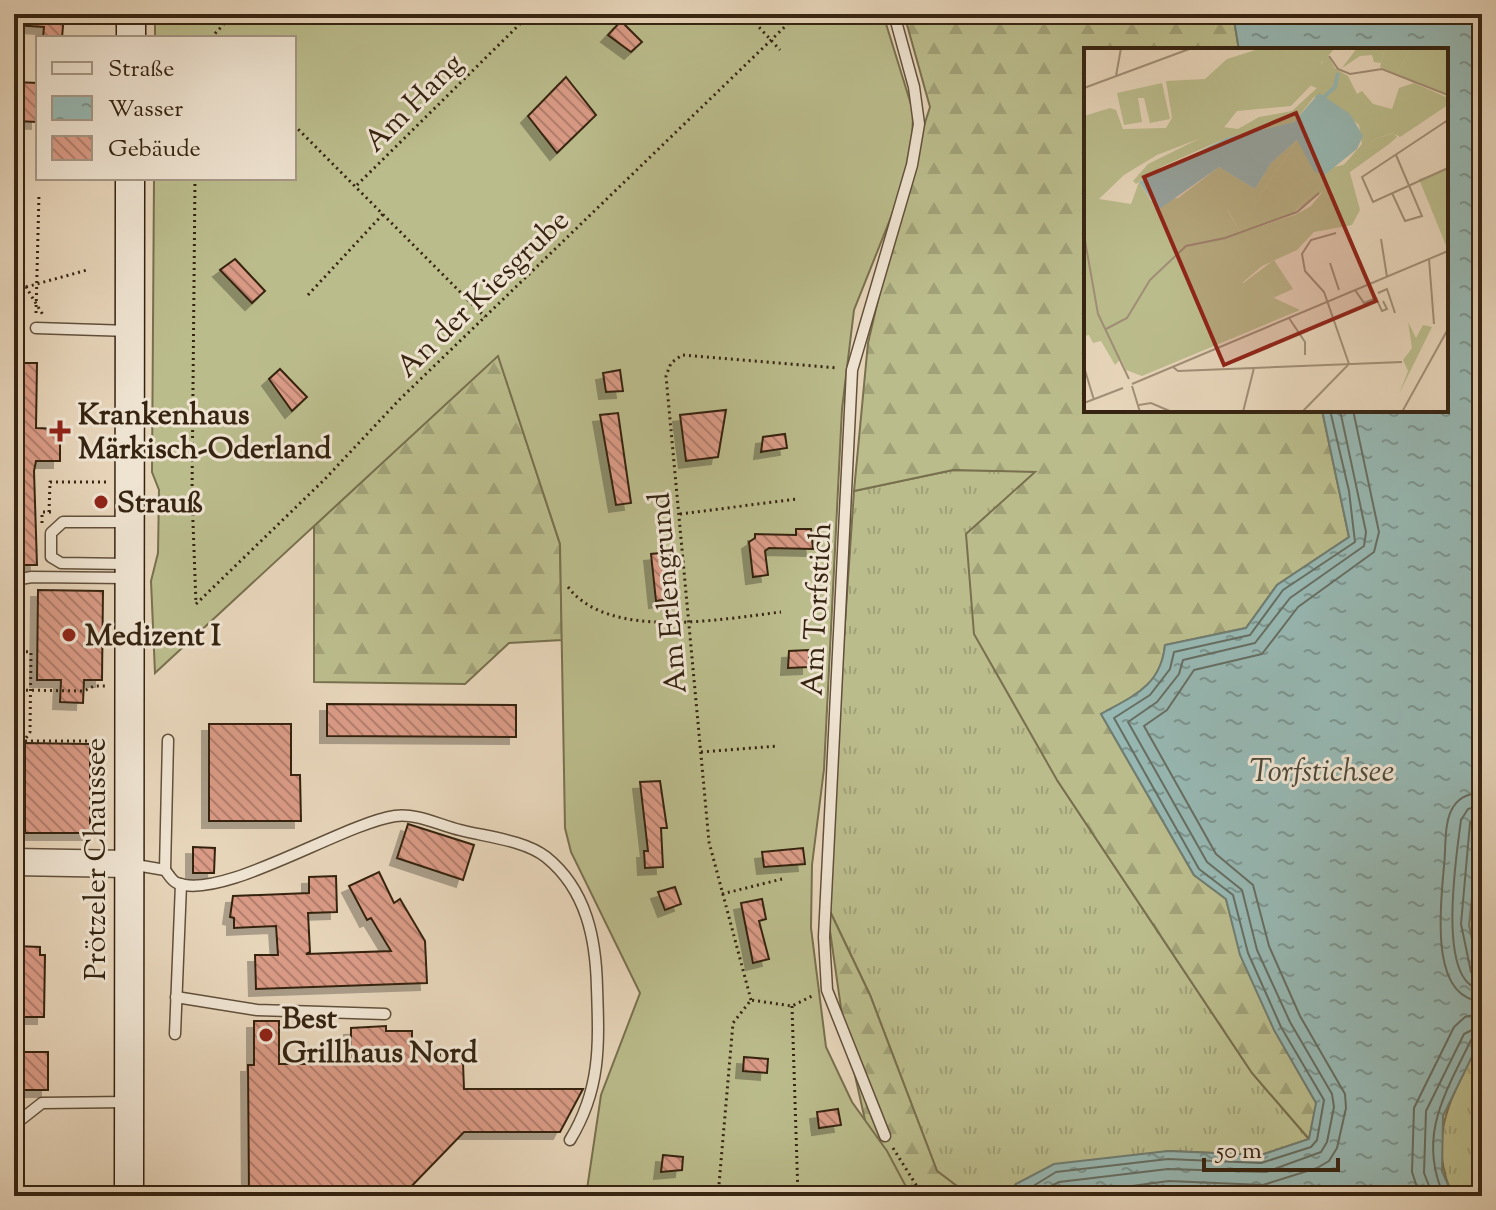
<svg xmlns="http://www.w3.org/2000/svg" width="1496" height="1210" font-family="'Sorts Mill Goudy',serif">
  <defs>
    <pattern id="grass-tufts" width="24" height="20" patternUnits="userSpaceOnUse" patternTransform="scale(2)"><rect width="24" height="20" fill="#bbbc8c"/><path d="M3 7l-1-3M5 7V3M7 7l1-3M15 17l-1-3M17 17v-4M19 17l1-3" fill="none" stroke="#a1a178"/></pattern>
    <pattern id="forest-firs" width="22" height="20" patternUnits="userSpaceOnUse" patternTransform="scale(2)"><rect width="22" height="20" fill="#bbbc8c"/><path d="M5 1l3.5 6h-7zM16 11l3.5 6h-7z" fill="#a1a178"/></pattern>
    <pattern id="water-ripples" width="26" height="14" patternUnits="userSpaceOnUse" patternTransform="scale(2)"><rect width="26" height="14" fill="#97b8b3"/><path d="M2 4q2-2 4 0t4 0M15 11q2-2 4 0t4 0" fill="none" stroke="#7c9590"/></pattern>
    <pattern id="building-back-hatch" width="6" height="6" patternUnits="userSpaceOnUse" patternTransform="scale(2)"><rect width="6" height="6" fill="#da9b86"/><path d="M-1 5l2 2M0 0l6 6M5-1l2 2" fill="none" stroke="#b27e6c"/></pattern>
    <filter id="shadow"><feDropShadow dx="-7" dy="7" stdDeviation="0" flood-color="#0004"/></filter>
  </defs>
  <rect width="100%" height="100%" fill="#e7d5ba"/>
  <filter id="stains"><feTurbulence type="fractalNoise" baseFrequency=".0025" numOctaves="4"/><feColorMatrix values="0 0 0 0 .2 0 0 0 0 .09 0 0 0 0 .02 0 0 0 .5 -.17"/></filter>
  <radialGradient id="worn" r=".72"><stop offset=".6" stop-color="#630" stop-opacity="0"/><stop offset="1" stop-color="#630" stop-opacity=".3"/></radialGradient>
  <!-- grass -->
  <g fill="url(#grass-tufts)" stroke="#78704e" stroke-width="2">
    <path d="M 953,470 L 1036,471 L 1057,780 L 1252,1073 L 1309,1139 L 1261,1155 L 1168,1151 L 1016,1184 L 1008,1196 L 970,1196 L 937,1171 L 870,995 L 826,903 L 854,491 Z"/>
    <path d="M 1482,808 L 1482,1010 L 1469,925 Z"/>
    <path d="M 1482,1036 L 1482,1196 L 1453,1196 C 1424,1134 1455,1092 1482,1036 Z"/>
  </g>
  <!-- forest -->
  <g fill="url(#forest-firs)" stroke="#78704e" stroke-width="2">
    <path d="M 904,14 L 1233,14 L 1239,50 L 1086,50 L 1086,410 L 1322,410 L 1349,537 L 1277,585 L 1246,628 L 1165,645 C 1161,686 1134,696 1101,714 L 1194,875 L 1226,899 C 1245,978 1275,1033 1317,1103 L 1309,1139 L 1252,1073 L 1057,780 L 974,634 L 966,534 L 1035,472 L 953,470 L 854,491 L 868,343 L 905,185 L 930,107 Z"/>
    <path d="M 498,355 L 560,544 L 562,640 L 509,643 L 465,684 L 314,682 L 314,526 Z"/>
    <path d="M 826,903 L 870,995 L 937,1171 L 970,1196 L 882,1196 L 843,1022 Z"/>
  </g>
  <!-- garden -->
  <path fill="#bbbc8c" stroke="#78704e" stroke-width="2" d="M 155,14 L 883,14 L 913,111 L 912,155 L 903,187 L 854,310 L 842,409 L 824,769 L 812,865 L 811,928 L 826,1047 L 852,1102 L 887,1151 L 911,1196 L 586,1196 L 601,1095 L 640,993 L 571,852 L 565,828 L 560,544 L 498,356 L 155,673 L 151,581 L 158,553 L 159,490 L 152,472 L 154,178 L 294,178 L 294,38 L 155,38 Z"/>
  <!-- water -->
  <path fill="url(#water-ripples)" stroke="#707d72" stroke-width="2" d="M 1233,14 L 1482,14 L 1482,808 L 1469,925 L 1479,973 L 1482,1036 L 1443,1116 L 1442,1171 L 1453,1196 L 1008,1196 L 1016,1184 L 1054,1164 L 1168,1151 L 1261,1155 L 1309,1139 L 1316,1103 L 1274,1030 L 1240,955 L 1226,899 L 1194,875 L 1101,714 C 1133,696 1161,686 1165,645 L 1246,628 L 1277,585 L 1349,537 L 1322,410 L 1446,410 L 1446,50 L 1239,50 Z"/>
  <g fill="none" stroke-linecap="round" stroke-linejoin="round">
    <!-- shore -->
    <g stroke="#666e62" stroke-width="2">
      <path d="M 1482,793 C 1469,793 1457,798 1451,811 C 1444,826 1446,849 1444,866 C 1441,902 1428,999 1482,1001"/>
      <path d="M 1482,805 L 1468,809 L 1461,820 C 1457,852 1435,986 1482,989"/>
      <path d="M 1482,815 L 1475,816 L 1470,823 L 1461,924 L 1471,972 L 1482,978"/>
      <path d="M 1017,1196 L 1056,1172 L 1168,1159 L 1261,1163 L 1311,1147 L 1317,1140 L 1324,1100 L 1281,1027 L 1248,953 L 1233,895 L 1199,869 L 1114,718 L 1150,695 L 1170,669 L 1174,652 L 1250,635 L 1283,590 L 1355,542 L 1349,491 L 1330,410"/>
      <path d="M 1032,1196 L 1059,1182 L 1168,1169 L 1266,1172 L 1321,1152 L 1327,1142 L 1334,1107 L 1332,1094 L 1290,1022 L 1257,950 L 1242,890 L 1207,862 L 1128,722 L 1157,702 L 1179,674 L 1183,660 L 1255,643 L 1290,598 L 1364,546 L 1366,532 L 1340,410"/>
      <path d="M 1058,1196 L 1169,1181 L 1263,1185 L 1317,1168 L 1329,1161 L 1337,1148 L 1346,1108 L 1345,1094 L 1300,1016 L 1269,946 L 1253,885 L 1216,854 L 1144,726 L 1167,710 L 1194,670 L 1262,654 L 1298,607 L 1374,552 L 1379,532 L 1353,410"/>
      <path d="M 1420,1196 L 1412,1172 L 1414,1108 L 1454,1027 L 1465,1017 L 1482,1013"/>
      <path d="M 1433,1196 L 1424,1173 L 1426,1111 L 1464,1034 L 1482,1025"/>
      <path d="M 1444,1196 C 1417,1136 1445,1094 1471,1040 L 1482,1035"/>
    </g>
  </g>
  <!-- building -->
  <g fill="url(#building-back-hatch)" stroke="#362411" stroke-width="2" filter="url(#shadow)">
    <path d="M 14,14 L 64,14 L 62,38 L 43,38 L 44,27 L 14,25 Z"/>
    <path d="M 621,21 L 642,42 L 631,52 L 608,35 Z"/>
    <path d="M 566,77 L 596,115 L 557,153 L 528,116 Z"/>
    <path d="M 14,82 L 38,83 L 38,122 L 14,121 Z"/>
    <path d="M 235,259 L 265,291 L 252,303 L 220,270 Z"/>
    <path d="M 14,363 L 37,363 L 36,428 L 60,429 L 60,461 L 36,461 L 34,471 L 37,565 L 14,565 Z"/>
    <path d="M 280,369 L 307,397 L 292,411 L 269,379 Z"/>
    <path d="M 620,370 L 623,391 L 606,392 L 603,373 Z"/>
    <path d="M 726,410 L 718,457 L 686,461 L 680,415 Z"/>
    <path d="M 618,413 L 631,503 L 616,505 L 600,415 Z"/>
    <path d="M 785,434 L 787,448 L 761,452 L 763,437 Z"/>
    <path d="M 796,529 L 811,529 L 813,549 L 769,548 L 765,551 L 768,575 L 753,577 L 749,542 L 755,538 L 755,534 L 796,535 Z"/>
    <path d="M 670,552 L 674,598 L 656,601 L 651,554 Z"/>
    <path d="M 38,590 L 103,591 L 102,680 L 84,680 L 83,703 L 60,702 L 61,680 L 37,680 Z"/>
    <path d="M 809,650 L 809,667 L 788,668 L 789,651 Z"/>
    <path d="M 327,704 L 516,705 L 516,737 L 327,736 Z"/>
    <path d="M 209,724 L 291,724 L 291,775 L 300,775 L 301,821 L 209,821 Z"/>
    <path d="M 25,743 L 90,744 L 90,833 L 25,833 Z"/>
    <path d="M 660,781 L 667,828 L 661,828 L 663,867 L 645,868 L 644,851 L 648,851 L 640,782 Z"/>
    <path d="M 408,824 L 474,845 L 463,880 L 397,858 Z"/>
    <path d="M 193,847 L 215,848 L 214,873 L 193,873 Z"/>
    <path d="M 803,848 L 805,864 L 764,867 L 762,852 Z"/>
    <path d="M 379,872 L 394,903 L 400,899 L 425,941 L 427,983 L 256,989 L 255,955 L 278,955 L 276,926 L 234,928 L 234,918 L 230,917 L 233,896 L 309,893 L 309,877 L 336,876 L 337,912 L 308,913 L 310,952 L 306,954 L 391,951 L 371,918 L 367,920 L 349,886 Z"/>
    <path d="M 675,887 L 681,904 L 665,910 L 658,892 Z"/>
    <path d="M 762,899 L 766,919 L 759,921 L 769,959 L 753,963 L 741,903 Z"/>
    <path d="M 16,946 L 40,947 L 40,955 L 45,955 L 44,1017 L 18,1017 Z"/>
    <path d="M 254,1021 L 279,1021 L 279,1064 L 351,1064 L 351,1028 L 386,1026 L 386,1031 L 412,1031 L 412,1051 L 440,1051 L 440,1063 L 463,1063 L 464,1089 L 583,1089 L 560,1132 L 464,1132 L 402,1196 L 249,1196 L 248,1065 L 254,1065 Z"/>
    <rect x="14" y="1052" width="34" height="38"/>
    <path d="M 744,1057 L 768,1059 L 767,1073 L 743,1071 Z"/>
    <path d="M 838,1109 L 841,1125 L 819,1128 L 817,1112 Z"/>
    <path d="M 663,1155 L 683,1157 L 682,1170 L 661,1172 Z"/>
  </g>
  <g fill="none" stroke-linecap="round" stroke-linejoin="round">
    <defs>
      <g id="service">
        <path d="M 36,328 L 130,331"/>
        <path d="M 128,564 L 61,563 L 51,557 L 51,533 L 63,522 L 128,522"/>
        <path d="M 14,580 L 32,577 L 127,578"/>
        <path d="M 130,864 L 165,870 C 169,875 172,881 177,883 C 222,901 342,824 395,816 C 417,813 439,825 460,830 C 487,837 524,840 546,857 C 587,890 596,940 597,988 C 599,1045 601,1089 570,1140"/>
        <path d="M 165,870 L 168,740"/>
        <path d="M 176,997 L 257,1010 L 385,1014"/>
        <path d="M 175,1034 L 181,884"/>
        <path d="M 14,1125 L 42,1103 L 127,1102"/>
        <path d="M 14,1127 L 15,1196"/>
        <path d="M 885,1136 L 827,990 L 824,937 L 852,370 L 912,165 L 919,124 L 914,87 L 894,14"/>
      </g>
      <path id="tertiary" d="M 14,862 L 128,864"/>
      <g id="secondary">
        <path d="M 131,38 L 131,14"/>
        <path d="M 129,1196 L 130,178"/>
      </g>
    </defs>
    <!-- service casing -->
    <use href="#service" stroke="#62503b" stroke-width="13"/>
    <!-- tertiary casing -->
    <use href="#tertiary" stroke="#62503b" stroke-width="29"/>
    <!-- secondary casing -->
    <use href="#secondary" stroke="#362411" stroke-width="31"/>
    <!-- path -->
    <g stroke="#362411" stroke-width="3" stroke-dasharray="2 4" stroke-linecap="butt">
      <path d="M 747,14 L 780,50"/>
      <path d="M 211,38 L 233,14"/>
      <path d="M 294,125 L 485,317"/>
      <path d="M 195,178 L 192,495 L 196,604"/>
      <path d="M 357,185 L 530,14"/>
      <path d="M 14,283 L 26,287 L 43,315"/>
      <path d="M 26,287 L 87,270"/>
      <path d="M 308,295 L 384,213"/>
      <path d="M 36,313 L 39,193"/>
      <path d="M 49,512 L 50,482 L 106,482"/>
      <path d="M 680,514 L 797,499"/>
      <path d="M 42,523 L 42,512 L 51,512"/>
      <path d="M 568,587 C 609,641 721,619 781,612"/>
      <path d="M 196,604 L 325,479 L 400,399 L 798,14"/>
      <path d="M 14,651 L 31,652 L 30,732 L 24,741 L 21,842"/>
      <path d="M 14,690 L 84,691 L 94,686 L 108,686"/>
      <path d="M 25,741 L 96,741 L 105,754"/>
      <path d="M 16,744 L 19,592"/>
      <path d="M 701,752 L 778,746"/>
      <path d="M 722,894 L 782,879"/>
      <path d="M 751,1000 L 709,842 L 666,376 L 671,363 L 682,355 L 838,368"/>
      <path d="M 792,1006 L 798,1196"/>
      <path d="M 893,1148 L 923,1196"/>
      <path d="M 718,1196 L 733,1023 L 751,1000 L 792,1006 L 814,995"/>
    </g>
    <!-- service -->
    <use href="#service" stroke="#efe4d2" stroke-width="10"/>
    <!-- tertiary -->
    <use href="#tertiary" stroke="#efe4d2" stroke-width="26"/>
    <!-- secondary -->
    <use href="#secondary" stroke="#efe4d2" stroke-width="28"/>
  </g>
  <!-- markers -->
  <g fill="#8f2418" stroke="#efe4d2" stroke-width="3">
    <path d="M56 419h8v8h8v8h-8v8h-8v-8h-8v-8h8z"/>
    <circle cx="101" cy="502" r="8"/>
    <circle cx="69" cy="635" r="8"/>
    <circle cx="266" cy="1035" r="8"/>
  </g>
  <g text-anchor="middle" stroke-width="6" stroke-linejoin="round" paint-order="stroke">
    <!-- street labels -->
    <g font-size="30" fill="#362411" stroke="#efe4d2">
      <text transform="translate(413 102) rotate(-45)" y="10">Am Hang</text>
      <text transform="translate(482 293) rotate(-44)" y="10">An der Kiesgrube</text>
      <text transform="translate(667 593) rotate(-95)" y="10">Am Erlengrund</text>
      <text transform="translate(816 609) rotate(-87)" y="10">Am Torfstich</text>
      <text transform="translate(95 859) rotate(-90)" y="10">Prötzeler Chaussee</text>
    </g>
    <!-- poi labels -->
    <g font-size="30" font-weight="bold" fill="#362411" stroke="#efe4d2" text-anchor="start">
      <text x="78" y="424">Krankenhaus<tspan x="78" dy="34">Märkisch-Oderland</tspan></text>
      <text x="117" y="512">Strauß</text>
      <text x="85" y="645">Medizent I</text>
      <text x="282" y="1028">Best<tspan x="282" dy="34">Grillhaus Nord</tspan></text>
    </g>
    <!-- water labels -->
    <g font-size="32" font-style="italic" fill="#4e493a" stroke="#efe4d2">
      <text x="1322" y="781">Torfstichsee</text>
    </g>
  </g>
  <!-- overview -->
  <g transform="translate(1084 48)">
    <rect width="364" height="364" fill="#e7d5ba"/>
    <path d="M 301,0 L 327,0 L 313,26 L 296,19 ZM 239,13 L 264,28 L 273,46 L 278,43 L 289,56 L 308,61 L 315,40 L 330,35 L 364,50 L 364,57 L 316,89 L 309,85 L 291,91 L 259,118 L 278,96 L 275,77 L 240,49 L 230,49 L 210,74 L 142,90 L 77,119 L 52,136 L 49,133 L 64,116 L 139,79 L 154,81 L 175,69 L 208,63 L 233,40 L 227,38 ZM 213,92 L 239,128 L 237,137 L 209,165 L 156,184 L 144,162 L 167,161 ZM 364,121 L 364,199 L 363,200 L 335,131 ZM 324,274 L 332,290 L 339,277 L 348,279 L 315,346 L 324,323 L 319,312 L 328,300 Z" fill="#bbbc8c"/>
    <path d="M 178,0 L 251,0 L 244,8 L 251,20 L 238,13 L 234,30 L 207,58 L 153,63 L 138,82 L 73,107 L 40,127 L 15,151 L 47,156 L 55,134 L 67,153 L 94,150 L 135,119 L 171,141 L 187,115 L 213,92 L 167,161 L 155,167 L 144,163 L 156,184 L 31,317 L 17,293 L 9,295 L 5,287 L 0,288 L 0,68 L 26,60 L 32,62 L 39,81 L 82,80 L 88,70 L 82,33 L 121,31 L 143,11 ZM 273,0 L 301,0 L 297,15 L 290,14 L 288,7 L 276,8 L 258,20 ZM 327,0 L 364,0 L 364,46 L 313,26 ZM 310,85 L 313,89 L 305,96 L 209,165 L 237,137 L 242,121 L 259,117 L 291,91 ZM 190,212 L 209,241 L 189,250 L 158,236 Z" fill="#bbbc8c"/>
    <path d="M 78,35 L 86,71 L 66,75 L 60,50 L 54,50 L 58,74 L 40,77 L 33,45 ZM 259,119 L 266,125 L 276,162 L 268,177 L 230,184 L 213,202 L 178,218 L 158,235 L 216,262 L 58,328 L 42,322 L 23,281 L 43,268 L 51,252 L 105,197 L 133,193 L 213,166 L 227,158 Z" fill="#bbbc8c"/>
    <path d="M 235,45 L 266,66 L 279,88 L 273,101 L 239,128 L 230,123 L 213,92 L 187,115 L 171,141 L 135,119 L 74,162 L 55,134 L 142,90 L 210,74 Z" fill="#97b8b3"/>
    <path fill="none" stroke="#97b8b3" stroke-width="4" d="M 240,49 L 251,39 L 254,25"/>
    <path fill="none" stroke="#a08e76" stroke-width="2" d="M 245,8 L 254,21 L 266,26 L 298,21 L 364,47M 32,28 L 37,0M 0,40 L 108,0M 364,72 L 278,129 L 289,154 L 364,120M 308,145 L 321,173 L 338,168 L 312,107M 0,187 L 14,266 L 45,331M 297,191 L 303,229M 345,211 L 350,276M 246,215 L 255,242M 271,242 L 280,255 L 292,250 L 298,263 L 303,261 L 299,253M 294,245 L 303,241 L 311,265M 205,270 L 221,294 L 221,307M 22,281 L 43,270 L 66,232 L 102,198 L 141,190 L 213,164 L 235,145M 0,319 L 10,352M 89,319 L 94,323 L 318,314M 48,336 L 364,203M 48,338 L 56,364M 0,355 L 39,340M 55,357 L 67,355 L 88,364M 159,364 L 170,320M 218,364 L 265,316 L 240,244 L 221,223 L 218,206 L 227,192 L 252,185M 318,364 L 364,281"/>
    <path fill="#8f2418" fill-opacity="0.15" stroke="#8f2418" stroke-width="4" d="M 212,65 L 292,253 L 140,317 L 60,129 Z"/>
    <rect width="364" height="364" fill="none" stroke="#362411" stroke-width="4"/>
  </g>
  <!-- margin -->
  <rect width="1496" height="1210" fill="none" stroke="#e7d5ba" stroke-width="48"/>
  <rect x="16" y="16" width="1464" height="1178" fill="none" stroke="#362411" stroke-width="4"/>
  <rect x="24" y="24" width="1448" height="1162" fill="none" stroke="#362411" stroke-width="2"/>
  <!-- legend -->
  <rect x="36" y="36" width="260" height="144" fill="#efe4d2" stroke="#a59785" stroke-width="2"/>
  <rect x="52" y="62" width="40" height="12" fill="#efe4d2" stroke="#a59785" stroke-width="2"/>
  <text x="108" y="76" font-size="24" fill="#362411">Straße</text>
  <rect x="52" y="96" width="40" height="24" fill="url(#water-ripples)" stroke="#a59785" stroke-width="2"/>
  <text x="108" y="116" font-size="24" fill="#362411">Wasser</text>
  <rect x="52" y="136" width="40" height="24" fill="url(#building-back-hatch)" stroke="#a59785" stroke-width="2"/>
  <text x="108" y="156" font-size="24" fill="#362411">Gebäude</text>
  <!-- scale -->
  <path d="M1204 1158v12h134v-12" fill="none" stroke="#362411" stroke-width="4"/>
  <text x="1216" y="1158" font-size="24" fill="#362411" stroke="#efe4d2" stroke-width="6" paint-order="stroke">50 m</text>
  <rect width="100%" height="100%" filter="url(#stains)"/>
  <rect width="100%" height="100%" fill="url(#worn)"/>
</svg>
